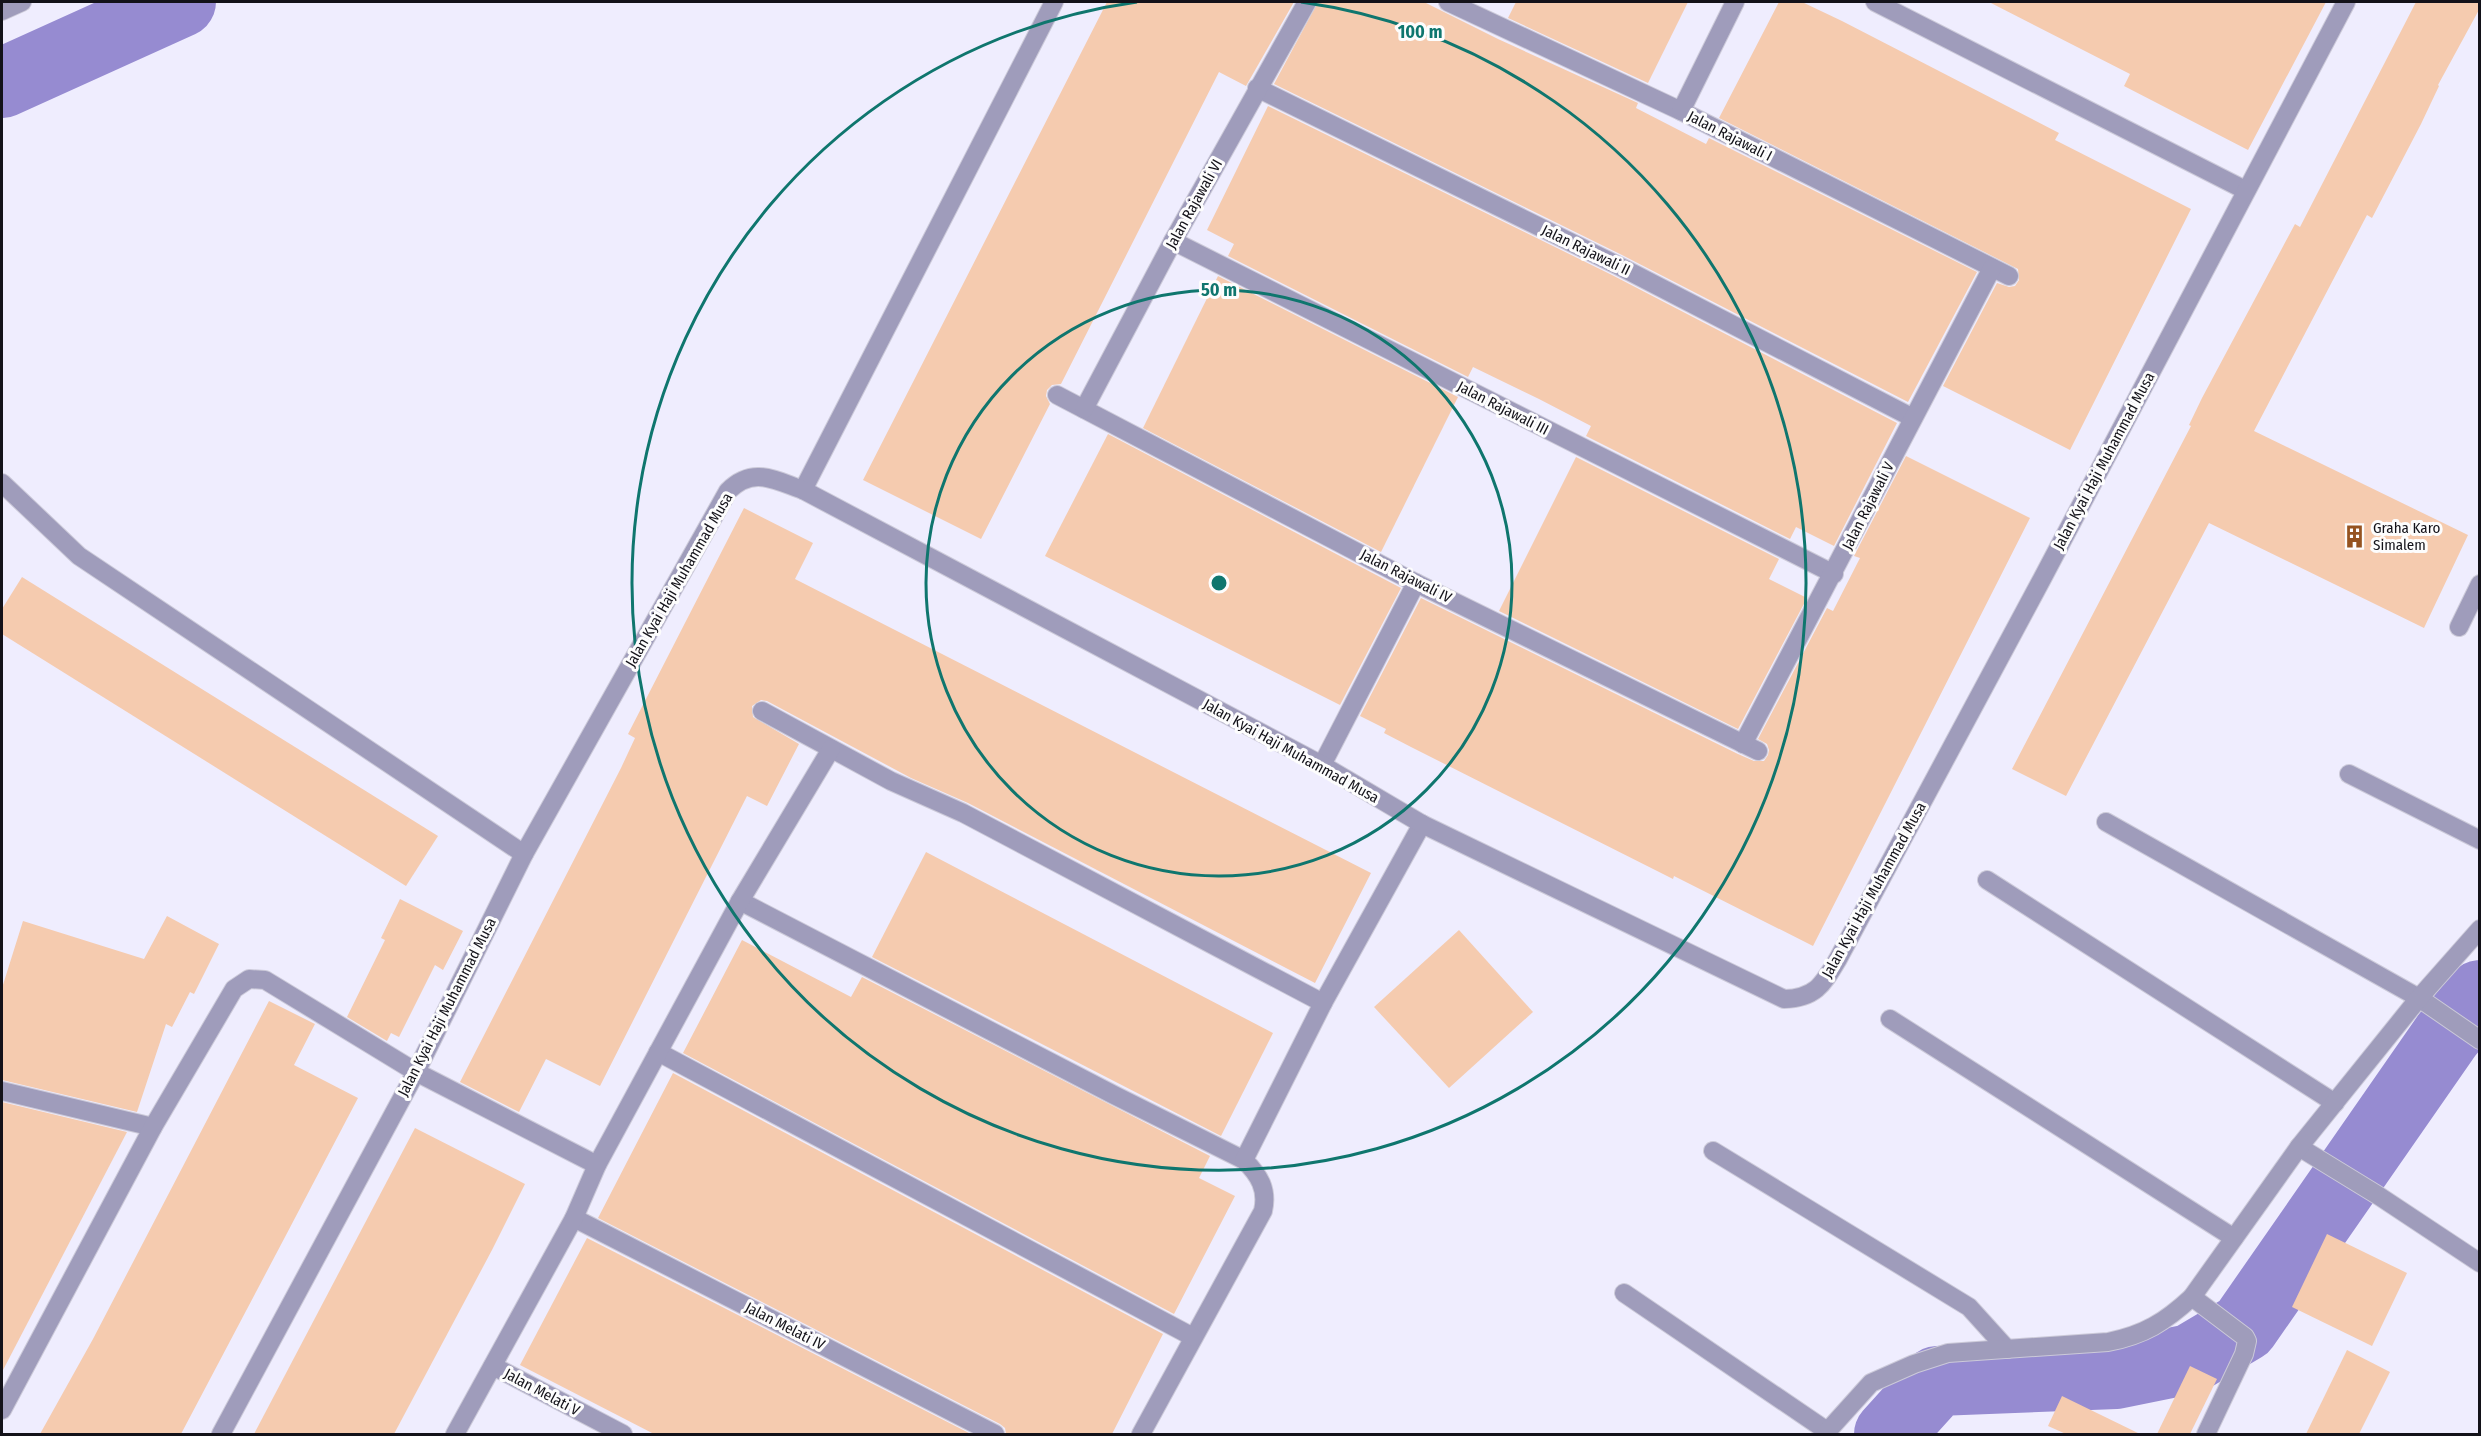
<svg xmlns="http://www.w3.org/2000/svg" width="2481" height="1436" font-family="'Fira Sans Condensed',sans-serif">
  <rect width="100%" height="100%" fill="#efedfe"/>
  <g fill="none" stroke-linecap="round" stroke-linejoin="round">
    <!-- river -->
    <g stroke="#968bd1" stroke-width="70">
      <path d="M 2,83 L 181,2"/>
      <path d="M 1889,1434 L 1937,1381 L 2116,1374 L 2190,1359 L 2244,1327 L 2447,1035 L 2480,995"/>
    </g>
  </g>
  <!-- building -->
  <g fill="#f5cbaf">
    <path d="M 1107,2 L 1294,2 L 1246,86 L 1219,72 L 1061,384 L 1052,385 L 1047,390 L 1046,396 L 1050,404 L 981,539 L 863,480 Z"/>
    <path d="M 1318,2 L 1424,2 L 1498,39 L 1638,103 L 1636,108 L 1706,144 L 1709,138 L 1977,272 L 1908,402 L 1622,255 L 1274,84 Z"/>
    <path d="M 1516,2 L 1688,2 L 1648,83 L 1508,18 Z"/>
    <path d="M 1779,2 L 1802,2 L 1842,21 L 2059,133 L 2055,140 L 2191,209 L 2070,450 L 1943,386 L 1997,283 L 2009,287 L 2015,286 L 2019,280 L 2018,269 L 1719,118 Z"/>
    <path d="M 1989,2 L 2326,2 L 2248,150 L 2124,86 L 2130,74 Z"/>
    <path d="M 2416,2 L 2480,2 L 2480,8 L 2438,85 L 2439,86 L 2421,124 L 2372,218 L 2367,215 L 2254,431 L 2468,535 L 2424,628 L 2209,523 L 2066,796 L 2012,769 L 2191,426 L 2189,425 L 2202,398 L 2295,224 L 2300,227 Z"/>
    <path d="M 1268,106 L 1612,275 L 1897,423 L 1834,546 L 1796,527 L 1790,539 L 1586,436 L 1591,426 L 1539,399 L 1473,367 L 1468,377 L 1228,256 L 1234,244 L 1207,230 Z"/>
    <path d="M 1218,276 L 1458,397 L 1381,552 L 1143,428 Z"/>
    <path d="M 1108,434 L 1401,588 L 1340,705 L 1045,556 Z"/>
    <path d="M 1906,456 L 2030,518 L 1813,946 L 1674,876 L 1673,879 L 1411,747 L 1384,733 L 1386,729 L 1360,716 L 1421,598 L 1738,754 L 1754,761 L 1764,761 L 1768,755 L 1769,750 L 1767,744 L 1758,739 L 1827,608 L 1833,611 L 1860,558 L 1854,556 Z"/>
    <path d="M 1576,457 L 1779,559 L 1769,579 L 1807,598 L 1738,729 L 1499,611 Z"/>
    <path d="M 744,508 L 813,543 L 795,579 L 1371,873 L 1315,983 L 968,803 L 911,778 L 767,701 L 761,700 L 752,706 L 753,717 L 799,744 L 767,806 L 747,796 L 600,1086 L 546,1059 L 519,1112 L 460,1082 L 621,768 L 635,738 L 628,734 Z"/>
    <path d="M 22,577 L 438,836 L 406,886 L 2,634 L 2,609 Z"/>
    <path d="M 926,852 L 1273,1033 L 1221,1136 L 872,957 Z"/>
    <path d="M 400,899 L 463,931 L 443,970 L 435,965 L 399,1037 L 391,1033 L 387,1041 L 347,1017 L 385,940 L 381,938 Z"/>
    <path d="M 167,916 L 219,944 L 194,994 L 190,992 L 172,1027 L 166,1024 L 137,1112 L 2,1080 L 2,988 L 23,921 L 144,959 Z"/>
    <path d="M 1459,930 L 1533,1012 L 1449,1088 L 1374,1007 Z"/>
    <path d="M 742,940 L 851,997 L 862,977 L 1210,1156 L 1199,1178 L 1235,1196 L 1174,1314 L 683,1053 Z"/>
    <path d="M 269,1001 L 315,1024 L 294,1065 L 358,1098 L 285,1237 L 181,1434 L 40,1434 L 93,1339 Z"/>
    <path d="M 673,1073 L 1163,1334 L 1112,1434 L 1006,1434 L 1005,1428 L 1000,1424 L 598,1218 Z"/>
    <path d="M 2,1102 L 127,1132 L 2,1372 Z"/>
    <path d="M 415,1128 L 525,1184 L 492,1250 L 394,1434 L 254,1434 Z"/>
    <path d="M 2327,1234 L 2407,1273 L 2372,1346 L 2292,1307 Z"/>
    <path d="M 587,1238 L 971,1434 L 654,1434 L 520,1365 Z"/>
    <path d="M 2347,1350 L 2390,1372 L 2359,1434 L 2306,1434 Z"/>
    <path d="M 2190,1366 L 2217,1379 L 2190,1434 L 2157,1434 Z"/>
    <path d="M 2062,1396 L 2140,1434 L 2066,1434 L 2048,1426 Z"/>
  </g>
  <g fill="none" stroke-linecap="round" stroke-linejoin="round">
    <defs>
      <g id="minor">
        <path d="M 1448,2 L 1681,111 L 2009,276"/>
        <path d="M 1875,2 L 2245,190"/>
        <path d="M 2,11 L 22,2"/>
        <path d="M 1257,88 L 1617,265 L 1913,418"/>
        <path d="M 1681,111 L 1735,2"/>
        <path d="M 1173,241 L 1834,574"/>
        <path d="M 1057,395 L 1416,583 L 1758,751"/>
        <path d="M 1084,409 L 1173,241 L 1307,2"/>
        <path d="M 2,483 L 79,556 L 524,854"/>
        <path d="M 803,490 L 1054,2"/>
        <path d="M 2459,627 L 2480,584"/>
        <path d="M 762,711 L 891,781 L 963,813 L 1323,1003"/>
        <path d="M 1743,744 L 1992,268"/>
        <path d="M 1322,765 L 1416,583"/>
        <path d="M 2349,774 L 2480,840"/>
        <path d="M 2106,822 L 2419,998 L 2480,1040"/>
        <path d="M 1987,880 L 2335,1103"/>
        <path d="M 740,901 L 1114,1095 L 1244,1160 C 1259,1175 1268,1189 1263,1211 L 1141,1434"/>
        <path d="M 1890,1019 L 2234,1238"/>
        <path d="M 658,1052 L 1193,1337"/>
        <path d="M 2,1091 L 153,1127"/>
        <path d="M 2299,1147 L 2379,1196 L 2480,1263"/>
        <path d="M 1713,1151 L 1969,1307 L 2007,1349"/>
        <path d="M 1244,1160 L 1323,1003 L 1422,824"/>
        <path d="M 574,1218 L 995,1434"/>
        <path d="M 1624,1293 L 1827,1431"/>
        <path d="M 2192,1297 L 2245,1337 L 2247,1341 L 2244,1354 L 2206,1434"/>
        <path d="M 493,1366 L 623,1434"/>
        <path d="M 2,1410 L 153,1127 L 234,989 L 249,979 L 265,980 L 416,1072 L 597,1165"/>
        <path d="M 221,1434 L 416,1072 L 524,854 L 728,491 C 753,466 774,480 803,490 L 1322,765 L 1422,824 L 1784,999 C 1816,998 1823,984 1838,959 L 2042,579 L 2346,2"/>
        <path d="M 455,1434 L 574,1218 L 597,1165 L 740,901 L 831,749"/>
        <path d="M 1825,1434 L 1871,1383 L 1914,1364 L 1948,1353 L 2108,1342 C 2144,1335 2165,1322 2192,1297 L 2299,1147 L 2419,998 L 2480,929"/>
      </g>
    </defs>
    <!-- minor casing -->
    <use href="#minor" stroke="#cccad9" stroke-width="20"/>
    <!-- minor -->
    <use href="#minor" stroke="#9f9cbb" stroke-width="18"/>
  </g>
  <!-- distance rings -->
  <g fill="none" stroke="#0f766e" stroke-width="3">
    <circle cx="1219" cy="583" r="293"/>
    <path d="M1301 2A587 587 0 1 1 1137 2"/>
  </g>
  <!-- icons -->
  <defs>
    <symbol id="building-bare" viewBox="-9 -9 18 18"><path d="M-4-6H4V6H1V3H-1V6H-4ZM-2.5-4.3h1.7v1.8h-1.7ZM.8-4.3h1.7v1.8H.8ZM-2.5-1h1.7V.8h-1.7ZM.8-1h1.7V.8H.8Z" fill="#955320" stroke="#fdfdfd" stroke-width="2.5" paint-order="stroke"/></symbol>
  </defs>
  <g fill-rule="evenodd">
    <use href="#building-bare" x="2338" y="520" width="33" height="33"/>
  </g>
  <g text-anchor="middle" stroke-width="6" stroke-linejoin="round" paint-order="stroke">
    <!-- street labels -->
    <g font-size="15" fill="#131219" stroke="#fdfdfd">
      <text transform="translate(1730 136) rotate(27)" y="5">Jalan Rajawali I</text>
      <text transform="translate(1194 204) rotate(-61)" y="5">Jalan Rajawali VI</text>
      <text transform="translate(1586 250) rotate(26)" y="5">Jalan Rajawali II</text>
      <text transform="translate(1503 408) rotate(27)" y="5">Jalan Rajawali III</text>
      <text transform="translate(2104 461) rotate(-62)" y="5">Jalan Kyai Haji Muhammad Musa</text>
      <text transform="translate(1868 506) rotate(-63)" y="5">Jalan Rajawali V</text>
      <text transform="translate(1406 576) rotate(27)" y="5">Jalan Rajawali IV</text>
      <text transform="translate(679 580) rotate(-60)" y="5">Jalan Kyai Haji Muhammad Musa</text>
      <text transform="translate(1291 751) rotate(29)" y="5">Jalan Kyai Haji Muhammad Musa</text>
      <text transform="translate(1874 890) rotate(-61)" y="5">Jalan Kyai Haji Muhammad Musa</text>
      <text transform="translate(447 1007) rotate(-63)" y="5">Jalan Kyai Haji Muhammad Musa</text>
      <text transform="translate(785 1326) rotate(27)" y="5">Jalan Melati IV</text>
      <text transform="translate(542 1392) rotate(28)" y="5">Jalan Melati V</text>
    </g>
    <!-- poi labels -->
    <g font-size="15" fill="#131219" stroke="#fdfdfd" text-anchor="start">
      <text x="2373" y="533">Graha Karo<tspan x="2373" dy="17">Simalem</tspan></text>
    </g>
  </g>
  <circle cx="1219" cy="583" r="9" fill="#0f766e" stroke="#fdfdfd" stroke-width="3"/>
  <g font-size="18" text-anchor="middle" font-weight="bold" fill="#0f766e" stroke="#fdfdfd" stroke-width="6" stroke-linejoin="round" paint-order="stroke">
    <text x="1420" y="38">100 m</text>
    <text x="1219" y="296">50 m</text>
  </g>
  <!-- border -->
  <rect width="2481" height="1436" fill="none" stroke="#131219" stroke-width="6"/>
</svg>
